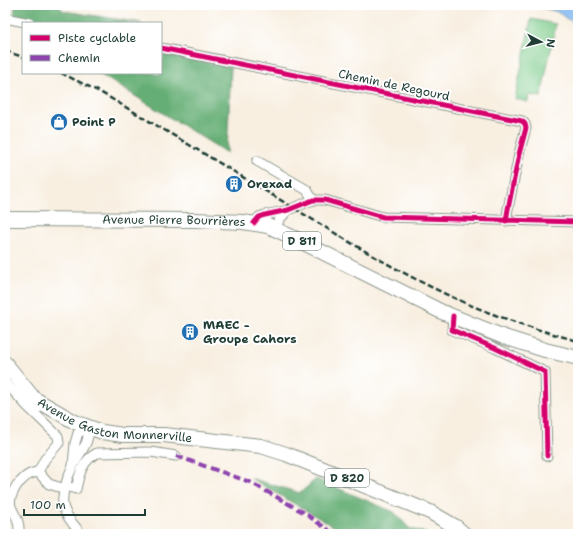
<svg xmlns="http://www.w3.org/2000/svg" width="583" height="539" font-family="'Shantell Sans',sans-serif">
  <rect width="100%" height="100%" fill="#fff"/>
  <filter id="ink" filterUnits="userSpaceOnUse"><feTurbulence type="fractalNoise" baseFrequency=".025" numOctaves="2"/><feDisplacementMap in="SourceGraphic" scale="8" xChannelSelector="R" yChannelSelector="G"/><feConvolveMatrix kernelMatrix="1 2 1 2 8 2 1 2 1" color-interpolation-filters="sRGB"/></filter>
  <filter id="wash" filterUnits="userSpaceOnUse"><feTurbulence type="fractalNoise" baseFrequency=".012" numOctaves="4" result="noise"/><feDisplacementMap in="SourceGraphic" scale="16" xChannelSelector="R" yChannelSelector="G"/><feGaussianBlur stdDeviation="0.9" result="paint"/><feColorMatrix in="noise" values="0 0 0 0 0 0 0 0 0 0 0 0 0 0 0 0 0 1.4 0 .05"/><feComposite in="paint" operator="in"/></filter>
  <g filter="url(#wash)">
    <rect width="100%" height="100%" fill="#f8efe1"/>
    <!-- green -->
    <path fill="#7cca89" stroke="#4e845e" d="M 531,19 L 556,24 L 541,97 L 529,95 L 528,102 L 515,99 Z"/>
    <!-- forest -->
    <g fill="#65ae75" stroke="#427654">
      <path d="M 15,5 L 58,5 L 64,11 L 142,23 L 54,23 L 14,15 Z"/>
      <path d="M 164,54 L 231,67 L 227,153 L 98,73 L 152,73 L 161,75 Z"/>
      <path d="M 250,478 L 300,493 L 316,479 L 394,512 L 409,528 L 428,534 L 341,534 L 336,528 Z"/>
    </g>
    <!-- water -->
    <path fill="#84baf3" stroke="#527c94" d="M 532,5 L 578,5 L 578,23 L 567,19 L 558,12 Z"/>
  </g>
  <g filter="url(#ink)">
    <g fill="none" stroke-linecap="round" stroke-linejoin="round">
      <defs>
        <g id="street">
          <path d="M 5,18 L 30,23"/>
          <path d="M 161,48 L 522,121 L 525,124 L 526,128 L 519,154 L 508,209 L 506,221"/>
          <path d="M 257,161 L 307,190 L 313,200"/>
          <path d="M 254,223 L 259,217 L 265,215 L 288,210 L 313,200 L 325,200 L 383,217 L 578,222"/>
          <path d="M 276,229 L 279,220 L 288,210"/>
          <path d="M 453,316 L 452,330 L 495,348 L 545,372 L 547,456"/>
          <path d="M 5,382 L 27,406 L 58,436 L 59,443 L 45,459 L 38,472"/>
          <path d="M 73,466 L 75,443 L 78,433 L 89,428 C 89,442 83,448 77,459 C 70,470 59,496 64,509 C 67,518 75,526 81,534"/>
          <path d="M 38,472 L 49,484 L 65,489"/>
          <path d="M 66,486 L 76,489 C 79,474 83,460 97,453 L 151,452 L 176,456"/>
          <path d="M 19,534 C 21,508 0,512 17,485 C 24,478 28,473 38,472"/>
        </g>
        <g id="primary">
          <path id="s1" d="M 5,219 L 194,220 L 243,222 L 268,226 L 292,237 L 442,312 L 504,337 L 545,350 L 578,358"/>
          <path d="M 5,363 L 39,405"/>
          <path id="s2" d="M 33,398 L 75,422 L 102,432 L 123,435 L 164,435 L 261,446 L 286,454 L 430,512 L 456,527 L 464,534"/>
        </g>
      </defs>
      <!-- street casing -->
      <use href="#street" stroke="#8c968a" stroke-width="11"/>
      <!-- primary casing -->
      <use href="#primary" stroke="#8c968a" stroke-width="16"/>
      <!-- street -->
      <use href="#street" stroke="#fff" stroke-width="9"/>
      <!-- primary -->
      <use href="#primary" stroke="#fff" stroke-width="14"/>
      <!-- rail -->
      <g stroke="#1f3d34" stroke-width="2.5" stroke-dasharray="6 3" stroke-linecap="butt">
        <path d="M 5,51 L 23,57"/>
        <path d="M 61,73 L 100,92 C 163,129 225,166 287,204 C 343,238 400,274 461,301 C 499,318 538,330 578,341"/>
      </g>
      <!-- quiet -->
      <path stroke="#8e44ad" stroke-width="4" stroke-dasharray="8 4" stroke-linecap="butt" d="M 176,456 L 250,482 L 303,512 L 334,534"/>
      <defs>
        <g id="cycleway">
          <path d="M 161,48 L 522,121 L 525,124 L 526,128 L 519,154 L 508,209 L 506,221"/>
          <path d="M 254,223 L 259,217 L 265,215 L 288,210 L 313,200 L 325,200 L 383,217 L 578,222"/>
          <path d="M 453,316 L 452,330 L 495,348 L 545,372 L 547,456"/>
        </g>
      </defs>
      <!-- cycleway casing -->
      <use href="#cycleway" stroke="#fff" stroke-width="8"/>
      <!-- cycleway -->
      <use href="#cycleway" stroke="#d6006c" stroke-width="5"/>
    </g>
  </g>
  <!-- icons -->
  <defs>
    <symbol id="shop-disc" viewBox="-11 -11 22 22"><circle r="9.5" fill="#1f6fb2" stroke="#fff"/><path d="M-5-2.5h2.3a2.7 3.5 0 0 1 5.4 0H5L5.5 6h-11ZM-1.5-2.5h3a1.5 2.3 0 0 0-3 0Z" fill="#fff"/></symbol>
    <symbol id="building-disc" viewBox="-11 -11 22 22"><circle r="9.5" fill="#1f6fb2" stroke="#fff"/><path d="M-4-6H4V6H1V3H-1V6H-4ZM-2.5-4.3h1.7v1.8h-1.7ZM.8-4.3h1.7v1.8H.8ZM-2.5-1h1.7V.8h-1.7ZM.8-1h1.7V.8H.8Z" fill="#fff"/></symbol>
  </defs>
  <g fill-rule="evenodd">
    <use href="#shop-disc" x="49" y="112" width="20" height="20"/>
    <use href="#building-disc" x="224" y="174" width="20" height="20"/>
    <use href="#building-disc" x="180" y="322" width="20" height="20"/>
  </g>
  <g text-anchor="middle" stroke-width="4" stroke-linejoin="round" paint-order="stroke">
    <!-- shield labels -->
    <g fill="#fff" stroke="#627771" stroke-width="1">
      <rect x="283" y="232" width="38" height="18" rx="3"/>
      <rect x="325" y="469" width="44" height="18" rx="3"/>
    </g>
    <g font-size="11" font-weight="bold" fill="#1f3d34">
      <text x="302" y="245">D 811</text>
      <text x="347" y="482">D 820</text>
    </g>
    <!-- street labels -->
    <g font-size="12" fill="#1f3d34" stroke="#fff">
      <text transform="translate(394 85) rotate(12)" y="4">Chemin de Regourd</text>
      <text dy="4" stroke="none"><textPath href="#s1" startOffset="169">Avenue Pierre Bourrières</textPath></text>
      <text dy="4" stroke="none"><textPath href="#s2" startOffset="87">Avenue Gaston Monnerville</textPath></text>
    </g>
    <!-- poi labels -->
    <g font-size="12" font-weight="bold" fill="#1f3d34" stroke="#fff" text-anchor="start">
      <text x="72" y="126">Point P</text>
      <text x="247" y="188">Orexad</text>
      <text x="203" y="329">MAEC -<tspan x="203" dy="14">Groupe Cahors</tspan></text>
    </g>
  </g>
  <!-- margin -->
  <rect width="583" height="539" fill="none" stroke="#fff" stroke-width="20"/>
  <!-- legend -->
  <rect x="22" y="22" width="140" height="52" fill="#ffffff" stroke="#a5b1ae"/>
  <rect x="30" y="35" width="20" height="6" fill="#d6006c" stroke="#a5b1ae"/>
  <text x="58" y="42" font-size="12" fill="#1f3d34">Piste cyclable</text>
  <rect x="30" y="55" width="20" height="6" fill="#8e44ad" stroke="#a5b1ae"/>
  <text x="58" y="62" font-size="12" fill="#1f3d34">Chemin</text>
  <!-- north arrow -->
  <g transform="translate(541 42) rotate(97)" stroke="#ffffff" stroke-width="3" paint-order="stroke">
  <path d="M0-3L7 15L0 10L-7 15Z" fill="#1f3d34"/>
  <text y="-6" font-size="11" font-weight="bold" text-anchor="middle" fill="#1f3d34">N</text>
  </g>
  <!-- scale -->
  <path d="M24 509v6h121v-6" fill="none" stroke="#1f3d34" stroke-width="2"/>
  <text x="30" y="509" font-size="12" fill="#1f3d34" stroke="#ffffff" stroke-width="3" paint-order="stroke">100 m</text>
</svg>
